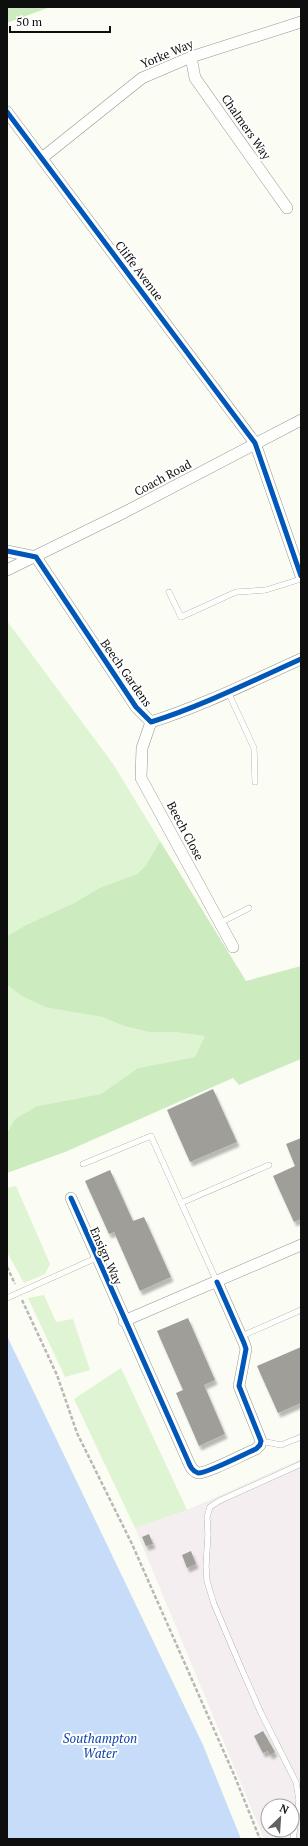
<svg xmlns="http://www.w3.org/2000/svg" width="308" height="1846" font-family="'PT Serif',serif">
  <defs>
    <filter id="shadow"><feDropShadow dx="2.5" dy="4.5" stdDeviation="1" flood-color="#0004"/></filter>
  </defs>
  <rect width="100%" height="100%" fill="#fbfcf4"/>
  <!-- industrial -->
  <path fill="#f4eef0" fill-rule="evenodd" d="M 301,1459 L 301,1839 L 264,1839 L 135,1528 L 187,1510 ZM 268,1806 L 292,1806 L 292,1830 L 268,1830 Z"/>
  <!-- green -->
  <g fill="#def4d2">
    <path d="M 7,621 L 113,764 L 160,841 L 146,865 L 137,874 L 99,888 L 74,903 L 26,925 L 7,936 Z"/>
    <path d="M 7,985 L 22,996 L 75,1012 L 102,1017 L 124,1026 L 149,1032 L 174,1032 L 206,1036 L 195,1057 L 138,1068 L 101,1094 L 37,1106 L 15,1119 L 7,1133 Z"/>
    <path d="M 16,1186 L 50,1264 L 45,1274 L 24,1283 L 7,1252 L 7,1188 Z"/>
    <path d="M 44,1295 L 56,1322 L 73,1319 L 90,1370 L 65,1377 L 28,1298 Z"/>
    <path d="M 121,1368 L 187,1510 L 135,1528 L 74,1399 Z"/>
  </g>
  <!-- forest -->
  <g fill="#ccecbf">
    <path d="M 7,7 L 50,7 L 7,23 Z"/>
    <path d="M 160,841 L 246,981 L 301,966 L 301,1059 L 239,1085 L 233,1078 L 65,1152 L 7,1173 L 7,1133 L 15,1119 L 37,1106 L 101,1094 L 138,1068 L 195,1057 L 205,1036 L 174,1032 L 149,1032 L 124,1026 L 102,1017 L 45,1007 L 22,996 L 7,985 L 7,936 L 26,925 L 74,903 L 99,888 L 137,874 L 146,865 Z"/>
  </g>
  <!-- water -->
  <path fill="#c7dcf8" d="M 7,1336 L 203,1745 L 241,1839 L 7,1839 Z"/>
  <!-- building -->
  <g fill="#9f9e99" filter="url(#shadow)">
    <path d="M 213,1089 L 237,1142 L 190,1162 L 167,1110 Z"/>
    <path d="M 301,1138 L 301,1219 L 294,1222 L 273,1176 L 295,1166 L 286,1144 Z"/>
    <path d="M 110,1170 L 133,1221 L 144,1217 L 171,1277 L 140,1291 L 114,1232 L 109,1234 L 85,1181 Z"/>
    <path d="M 188,1318 L 215,1380 L 204,1385 L 225,1434 L 199,1446 L 176,1393 L 183,1390 L 157,1331 Z"/>
    <path d="M 301,1347 L 301,1403 L 278,1413 L 257,1366 Z"/>
    <path d="M 149,1534 L 153,1544 L 146,1546 L 142,1537 Z"/>
    <path d="M 191,1551 L 196,1564 L 187,1568 L 182,1555 Z"/>
    <path d="M 263,1731 L 275,1752 L 270,1755 L 268,1751 L 263,1753 L 254,1736 Z"/>
  </g>
  <g fill="none" stroke-linecap="round" stroke-linejoin="round">
    <defs>
      <g id="service">
        <path d="M 169,592 L 181,617 L 236,592 L 266,590 L 301,579"/>
        <path d="M 228,692 L 254,748 L 255,782"/>
        <path d="M 220,923 L 249,908"/>
        <path d="M 83,1164 L 151,1136 L 217,1282"/>
        <path d="M 181,1203 L 269,1165"/>
        <path d="M 7,1298 L 96,1258"/>
        <path d="M 242,1336 L 301,1310"/>
        <path d="M 261,1441 L 281,1445 L 301,1437"/>
        <path d="M 293,1839 L 299,1800 L 296,1782 L 261,1713 L 239,1663 L 214,1604 L 207,1581 L 206,1566 L 208,1534 L 207,1517 L 210,1507 L 219,1501 L 301,1464"/>
      </g>
      <g id="minor">
        <path d="M 191,57 L 195,78 L 287,208"/>
        <path d="M 7,112 L 255,443 L 301,576"/>
        <path d="M 42,158 L 142,78 L 191,57 L 301,22"/>
        <path d="M 7,551 L 36,557 L 136,707 L 151,722 C 202,706 252,681 301,659"/>
        <path d="M 7,570 L 125,512 L 301,420"/>
        <path d="M 151,722 L 142,748 L 141,778 L 233,947"/>
        <path d="M 71,1198 L 188,1461 C 190,1466 192,1471 198,1473 C 206,1474 246,1453 256,1449 L 260,1445 L 261,1441 L 239,1386 L 246,1349 L 244,1343 L 217,1282"/>
        <path d="M 124,1321 L 301,1245"/>
      </g>
    </defs>
    <!-- service casing -->
    <use href="#service" stroke="#959592" stroke-width="6"/>
    <!-- minor casing -->
    <use href="#minor" stroke="#959592" stroke-width="12"/>
    <!-- path -->
    <g stroke="#b8b8b7" stroke-width="2.5" stroke-dasharray="4 2" stroke-linecap="butt">
      <path d="M 7,1267 L 15,1284"/>
      <path d="M 22,1300 L 57,1375 L 77,1433 L 132,1544 L 235,1777 L 260,1839"/>
    </g>
    <!-- service -->
    <use href="#service" stroke="#fefffd" stroke-width="5.5"/>
    <!-- minor -->
    <use href="#minor" stroke="#fefffd" stroke-width="11"/>
    <defs>
      <g id="cycleway">
        <path d="M 7,112 L 255,443 L 301,576"/>
        <path d="M 7,551 L 36,557 L 136,707 L 151,722 C 202,706 252,681 301,659"/>
        <path d="M 71,1198 L 188,1461 C 190,1466 192,1471 198,1473 C 206,1474 246,1453 256,1449 L 260,1445 L 261,1441 L 239,1386 L 246,1349 L 244,1343 L 217,1282"/>
      </g>
    </defs>
    <!-- cycleway casing -->
    <use href="#cycleway" stroke="#fff" stroke-width="8"/>
    <!-- cycleway -->
    <use href="#cycleway" stroke="#0057b8" stroke-width="5"/>
  </g>
  <g text-anchor="middle" stroke-width="4" stroke-linejoin="round" paint-order="stroke">
    <!-- street labels -->
    <g font-size="12" fill="#0e0e0e" stroke="#fff">
      <text transform="translate(167 54) rotate(-23)" y="4">Yorke Way</text>
      <text transform="translate(246 127) rotate(55)" y="4">Chalmers Way</text>
      <text transform="translate(139 271) rotate(53)" y="4">Cliffe Avenue</text>
      <text transform="translate(163 478) rotate(-28)" y="4">Coach Road</text>
      <text transform="translate(126 673) rotate(55)" y="4">Beech Gardens</text>
      <text transform="translate(185 831) rotate(62)" y="4">Beech Close</text>
      <text transform="translate(106 1256) rotate(66)" y="4">Ensign Way</text>
    </g>
    <!-- water labels -->
    <g font-size="13" font-style="italic" fill="#0e42aa" stroke="#fff">
      <text x="100" y="1743">Southampton<tspan x="100" dy="15">Water</tspan></text>
    </g>
  </g>
  <!-- border -->
  <rect width="308" height="1846" fill="none" stroke="#0e0e0e" stroke-width="16"/>
  <!-- north arrow -->
  <g transform="translate(280 1818) rotate(25)"><circle r="19" fill="#ffffff" stroke="#9f9f9f"/>
  <path d="M0-3L7 15L0 10L-7 15Z" fill="#61615e"/>
  <text y="-6" font-size="11" font-weight="bold" text-anchor="middle" fill="#0e0e0e">N</text>
  </g>
  <!-- scale -->
  <path d="M10 26v6h100v-6" fill="none" stroke="#0e0e0e" stroke-width="2"/>
  <text x="16" y="26" font-size="12" fill="#0e0e0e" stroke="#ffffff" stroke-width="3" paint-order="stroke">50 m</text>
</svg>
